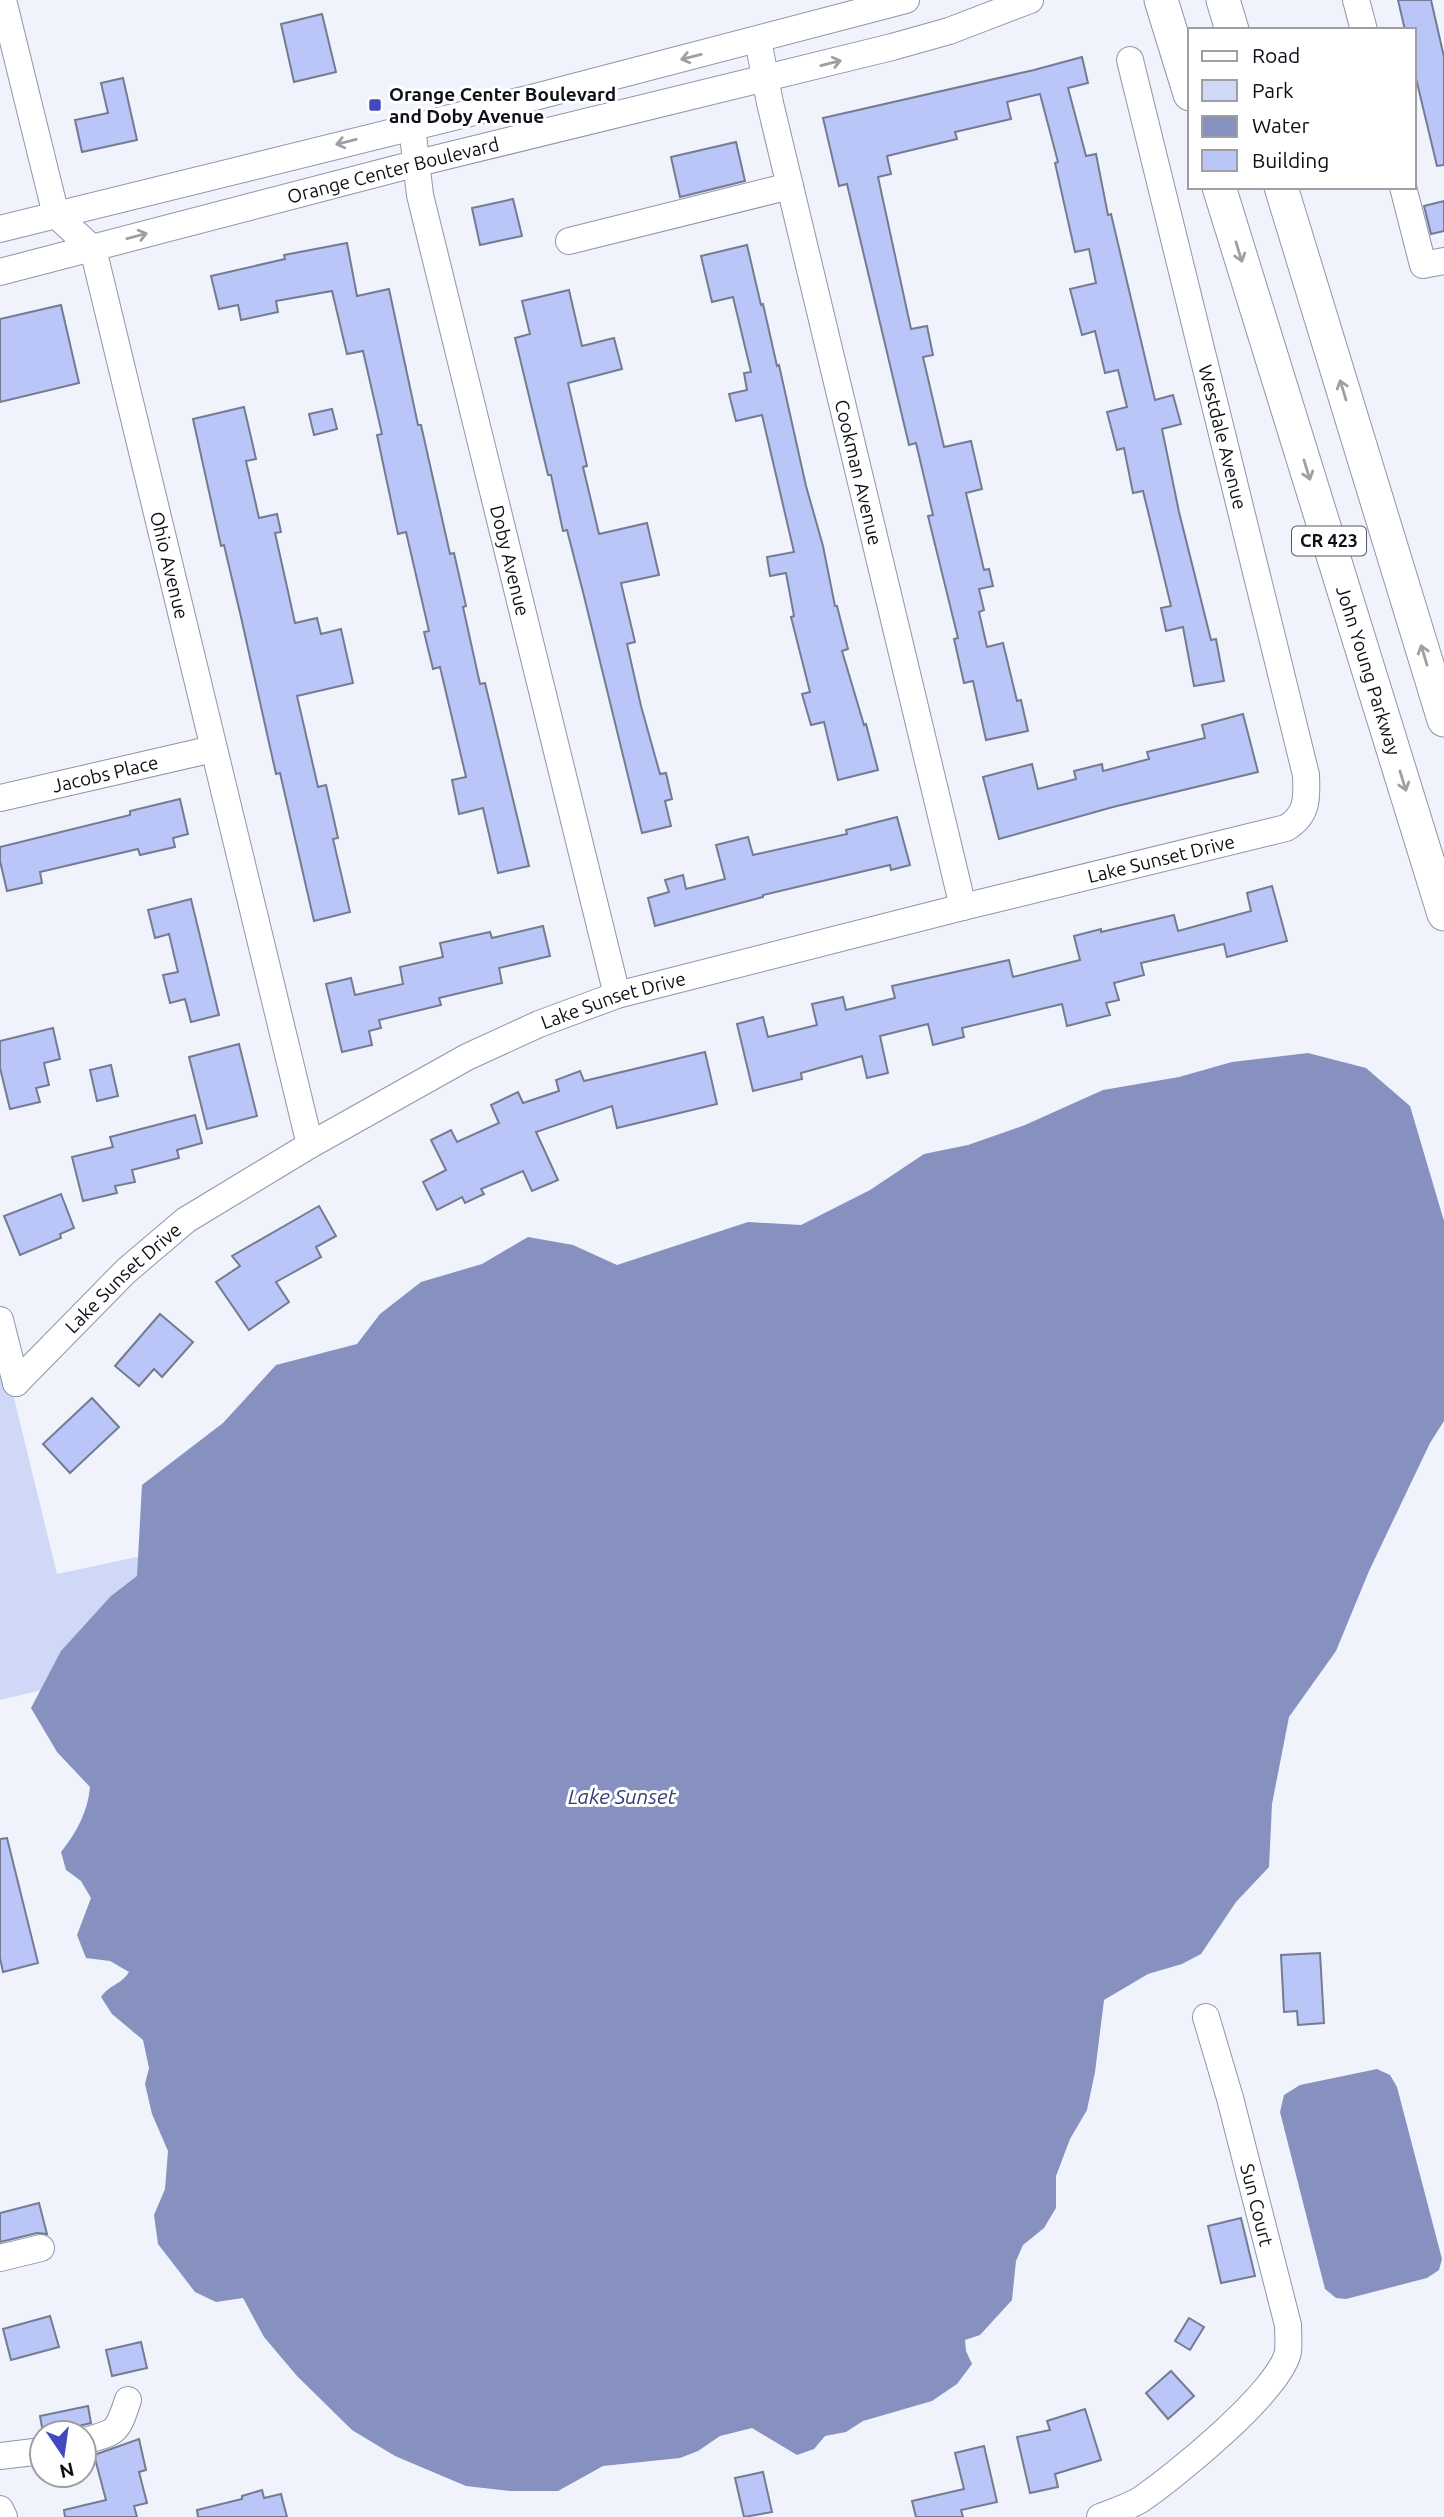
<svg xmlns="http://www.w3.org/2000/svg" width="1444" height="2517" font-family="Ubuntu,sans-serif">
  <rect width="100%" height="100%" fill="#f0f2fc"/>
  <!-- green -->
  <path fill="#cfd8f6" d="M 0,1341 L 57,1574 L 221,1539 L 151,1664 L 0,1700 Z"/>
  <!-- water -->
  <g fill="#8691bf">
    <path d="M 1308,1053 L 1366,1068 L 1410,1106 L 1444,1221 L 1444,1421 L 1430,1443 L 1369,1571 L 1336,1651 L 1289,1717 L 1272,1804 L 1269,1867 L 1236,1902 L 1201,1954 L 1182,1964 L 1148,1974 L 1104,2000 L 1095,2072 L 1087,2110 L 1070,2139 L 1056,2176 L 1056,2208 L 1044,2228 L 1023,2245 L 1016,2261 L 1012,2300 L 980,2335 L 965,2340 L 966,2351 L 972,2364 L 957,2384 L 932,2401 L 863,2421 L 846,2432 L 825,2436 L 814,2449 L 797,2455 L 752,2428 L 720,2436 L 698,2451 L 680,2458 L 603,2466 L 558,2491 L 510,2491 L 466,2486 L 395,2456 L 352,2430 L 297,2376 L 264,2337 L 243,2298 L 216,2302 L 195,2292 L 158,2244 L 154,2215 L 165,2189 L 168,2151 L 152,2114 L 145,2084 L 149,2068 L 143,2040 L 112,2014 L 101,1997 C 110,1984 121,1985 129,1972 L 110,1961 L 86,1958 L 77,1935 L 91,1898 L 81,1881 L 66,1870 L 61,1852 C 77,1832 88,1811 90,1787 L 57,1752 L 31,1708 L 61,1651 L 111,1596 L 137,1576 L 142,1485 L 223,1423 L 276,1365 L 357,1344 L 380,1314 L 421,1282 L 482,1264 L 528,1237 L 573,1245 L 617,1265 L 748,1222 L 801,1225 L 870,1190 L 924,1154 L 968,1145 L 1025,1125 L 1103,1090 L 1179,1077 L 1232,1062 Z"/>
    <path d="M 1377,2069 L 1390,2075 L 1397,2087 L 1442,2259 L 1439,2270 L 1427,2278 L 1346,2299 L 1336,2298 L 1325,2289 L 1280,2112 L 1284,2095 L 1300,2085 Z"/>
  </g>
  <!-- building -->
  <g fill="#b9c6f7" stroke="#757b90" stroke-width="2">
    <path d="M 1398,0 L 1431,0 L 1444,57 L 1444,165 L 1437,166 L 1414,70 L 1414,30 L 1405,30 Z"/>
    <path d="M 322,14 L 336,72 L 294,82 L 281,24 Z"/>
    <path d="M 1082,57 L 1088,83 L 1068,88 L 1086,156 L 1096,154 L 1108,215 L 1111,214 L 1155,400 L 1173,395 L 1181,424 L 1162,429 L 1179,512 L 1211,640 L 1216,639 L 1224,681 L 1194,686 L 1183,627 L 1166,631 L 1161,608 L 1171,606 L 1143,491 L 1133,493 L 1124,448 L 1117,450 L 1107,412 L 1127,407 L 1118,370 L 1105,373 L 1095,331 L 1082,335 L 1070,289 L 1096,283 L 1089,249 L 1075,252 L 1055,163 L 1058,162 L 1040,94 L 1007,102 L 1011,119 L 955,132 L 957,139 L 887,156 L 891,174 L 878,177 L 911,329 L 927,326 L 933,355 L 923,357 L 944,447 L 971,441 L 982,489 L 966,493 L 984,570 L 989,569 L 993,586 L 979,589 L 984,610 L 979,612 L 987,647 L 1003,643 L 1017,701 L 1021,700 L 1028,731 L 986,740 L 973,681 L 964,683 L 954,639 L 958,638 L 928,516 L 933,515 L 916,443 L 909,445 L 847,184 L 839,186 L 823,118 L 1034,70 Z"/>
    <path d="M 123,78 L 137,140 L 82,152 L 75,120 L 108,113 L 101,83 Z"/>
    <path d="M 736,142 L 745,181 L 680,197 L 671,157 Z"/>
    <path d="M 513,199 L 522,236 L 480,245 L 472,208 Z"/>
    <path d="M 1444,201 L 1444,231 L 1431,234 L 1424,206 Z"/>
    <path d="M 347,243 L 357,296 L 389,289 L 418,425 L 421,425 L 450,554 L 454,553 L 466,606 L 463,607 L 480,684 L 485,683 L 529,866 L 498,873 L 483,808 L 459,814 L 452,780 L 466,777 L 440,667 L 433,669 L 424,632 L 429,631 L 406,532 L 398,534 L 377,435 L 382,434 L 363,351 L 347,354 L 332,291 L 276,301 L 278,312 L 241,320 L 238,305 L 219,309 L 211,276 L 285,259 L 284,255 Z"/>
    <path d="M 747,245 L 761,305 L 763,304 L 777,366 L 779,365 L 806,486 L 823,546 L 835,606 L 837,606 L 848,649 L 842,651 L 864,725 L 866,724 L 878,770 L 838,780 L 824,722 L 811,725 L 802,694 L 810,692 L 791,617 L 794,616 L 786,573 L 770,576 L 767,557 L 794,552 L 762,415 L 736,421 L 729,394 L 747,390 L 744,373 L 751,372 L 733,297 L 712,302 L 701,256 Z"/>
    <path d="M 569,290 L 582,346 L 614,338 L 622,369 L 568,383 L 587,466 L 583,467 L 599,534 L 647,523 L 659,575 L 621,583 L 635,642 L 627,644 L 641,706 L 660,774 L 666,773 L 672,799 L 665,801 L 671,826 L 642,833 L 583,592 L 567,530 L 563,531 L 551,475 L 548,475 L 515,338 L 530,334 L 522,301 Z"/>
    <path d="M 61,305 L 79,383 L 0,402 L 0,319 Z"/>
    <path d="M 244,407 L 256,459 L 246,461 L 259,518 L 277,514 L 281,532 L 275,533 L 295,623 L 317,618 L 321,634 L 341,629 L 353,683 L 297,696 L 318,787 L 326,785 L 338,838 L 333,839 L 350,912 L 314,921 L 280,773 L 276,774 L 241,617 L 224,545 L 221,546 L 193,419 Z"/>
    <path d="M 332,409 L 337,429 L 314,435 L 309,414 Z"/>
    <path d="M 1243,714 L 1258,772 L 1113,807 L 999,839 L 983,777 L 1032,764 L 1038,789 L 1076,779 L 1074,771 L 1102,764 L 1103,771 L 1149,759 L 1147,752 L 1205,738 L 1202,725 Z"/>
    <path d="M 180,799 L 188,834 L 173,838 L 175,847 L 140,855 L 138,849 L 40,872 L 42,883 L 7,891 L 0,861 L 0,847 L 130,815 L 130,811 Z"/>
    <path d="M 897,817 L 910,865 L 891,870 L 890,865 L 763,895 L 763,897 L 655,926 L 648,898 L 669,892 L 665,880 L 683,875 L 686,889 L 725,879 L 716,845 L 748,837 L 753,855 L 847,834 L 846,830 Z"/>
    <path d="M 1272,886 L 1287,941 L 1227,957 L 1224,944 L 1141,963 L 1144,975 L 1114,983 L 1119,1000 L 1106,1003 L 1110,1015 L 1067,1026 L 1062,1004 L 962,1028 L 964,1037 L 933,1045 L 928,1024 L 880,1036 L 888,1073 L 867,1078 L 862,1056 L 801,1073 L 802,1079 L 753,1091 L 737,1024 L 763,1017 L 768,1037 L 817,1025 L 812,1004 L 843,997 L 846,1010 L 895,998 L 892,986 L 1009,960 L 1013,977 L 1080,960 L 1074,936 L 1101,929 L 1101,932 L 1174,915 L 1178,931 L 1251,911 L 1247,893 Z"/>
    <path d="M 191,899 L 219,1015 L 191,1022 L 185,999 L 170,1003 L 163,975 L 178,972 L 169,934 L 155,938 L 148,910 Z"/>
    <path d="M 543,926 L 550,956 L 499,968 L 502,983 L 439,998 L 441,1005 L 379,1020 L 381,1028 L 369,1031 L 372,1045 L 342,1052 L 326,984 L 351,978 L 355,995 L 403,984 L 400,967 L 443,957 L 440,943 L 490,932 L 492,938 Z"/>
    <path d="M 53,1028 L 60,1059 L 44,1063 L 49,1085 L 36,1088 L 40,1102 L 10,1109 L 0,1068 L 0,1041 Z"/>
    <path d="M 239,1044 L 257,1116 L 207,1129 L 189,1057 Z"/>
    <path d="M 705,1052 L 717,1104 L 617,1128 L 612,1106 L 536,1132 L 558,1180 L 532,1191 L 523,1171 L 481,1189 L 484,1194 L 465,1203 L 462,1197 L 437,1210 L 423,1182 L 446,1170 L 431,1140 L 451,1130 L 457,1142 L 499,1123 L 491,1105 L 518,1092 L 523,1103 L 559,1091 L 556,1080 L 580,1071 L 584,1081 Z"/>
    <path d="M 111,1065 L 118,1096 L 97,1101 L 90,1070 Z"/>
    <path d="M 195,1115 L 202,1143 L 177,1150 L 179,1158 L 132,1170 L 135,1182 L 115,1186 L 117,1193 L 83,1201 L 72,1157 L 113,1147 L 110,1137 Z"/>
    <path d="M 61,1194 L 74,1228 L 60,1234 L 61,1238 L 20,1255 L 4,1216 Z"/>
    <path d="M 319,1206 L 336,1236 L 316,1247 L 321,1257 L 276,1282 L 289,1302 L 249,1330 L 216,1282 L 240,1266 L 232,1256 Z"/>
    <path d="M 160,1314 L 193,1342 L 162,1377 L 154,1369 L 139,1386 L 115,1366 Z"/>
    <path d="M 92,1398 L 119,1427 L 70,1473 L 43,1444 Z"/>
    <path d="M 7,1838 L 38,1963 L 3,1972 L 0,1958 L 0,1839 Z"/>
    <path d="M 1320,1953 L 1324,2023 L 1298,2025 L 1297,2011 L 1284,2012 L 1281,1955 Z"/>
    <path d="M 39,2203 L 47,2234 L 37,2233 L 0,2242 L 0,2213 Z"/>
    <path d="M 1241,2218 L 1255,2276 L 1221,2283 L 1208,2226 Z"/>
    <path d="M 50,2316 L 59,2347 L 11,2360 L 3,2329 Z"/>
    <path d="M 1189,2318 L 1204,2327 L 1190,2350 L 1175,2341 Z"/>
    <path d="M 141,2342 L 147,2368 L 112,2376 L 106,2350 Z"/>
    <path d="M 1171,2371 L 1194,2396 L 1168,2419 L 1146,2393 Z"/>
    <path d="M 88,2406 L 91,2423 L 79,2426 L 71,2433 L 43,2433 L 40,2416 Z"/>
    <path d="M 1085,2409 L 1101,2460 L 1055,2474 L 1058,2487 L 1030,2493 L 1017,2437 L 1050,2430 L 1047,2421 Z"/>
    <path d="M 139,2439 L 146,2470 L 139,2472 L 147,2503 L 134,2506 L 137,2517 L 65,2517 L 64,2510 L 106,2500 L 94,2455 Z"/>
    <path d="M 984,2446 L 997,2502 L 961,2510 L 963,2517 L 916,2517 L 912,2501 L 964,2489 L 955,2453 Z"/>
    <path d="M 763,2472 L 772,2512 L 744,2517 L 735,2478 Z"/>
    <path d="M 262,2490 L 264,2498 L 281,2494 L 287,2517 L 198,2517 L 197,2510 L 242,2499 L 242,2496 Z"/>
  </g>
  <g fill="none" stroke-linecap="round" stroke-linejoin="round">
    <defs>
      <g id="minor">
        <path id="s1" d="M 3,0 L 56,215 L 93,249 L 310,1145"/>
        <path d="M 1356,0 L 1364,30"/>
        <path id="s2" d="M 758,40 L 770,103 L 963,907"/>
        <path id="s3" d="M 412,126 L 420,195 L 617,995"/>
        <path d="M 1403,187 L 1423,265 L 1444,261"/>
        <path d="M 0,229 L 531,98 L 906,0"/>
        <path d="M 569,241 L 790,186"/>
        <path id="s4" d="M 0,272 L 418,163 L 892,47 L 949,31 L 1030,0"/>
        <path id="s5" d="M 0,798 L 213,749"/>
        <path d="M 0,1320 L 16,1383"/>
        <path id="s6" d="M 16,1383 L 126,1271 L 186,1220 L 310,1145 L 467,1057 L 539,1024 L 617,995 L 963,907 L 1286,828 C 1308,815 1307,798 1306,775 L 1130,60"/>
        <path d="M 0,2258 L 41,2248"/>
        <path d="M 84,2441 C 117,2432 117,2433 128,2400"/>
        <path d="M 0,2456 L 42,2451"/>
        <path d="M 0,2509 L 4,2517"/>
        <path d="M 1100,2517 C 1113,2512 1128,2507 1140,2500 C 1174,2477 1280,2391 1288,2352 C 1289,2344 1288,2334 1288,2325 L 1230,2098 L 1206,2017"/>
      </g>
      <g id="major">
        <path d="M 1161,0 L 1190,94"/>
        <path d="M 1223,0 L 1232,30"/>
        <path id="s7" d="M 1219,187 L 1444,914"/>
        <path d="M 1281,187 L 1444,720"/>
      </g>
    </defs>
    <!-- minor casing -->
    <use href="#minor" stroke="#8f95ab" stroke-width="28"/>
    <!-- major casing -->
    <use href="#major" stroke="#8f95ab" stroke-width="35"/>
    <!-- minor -->
    <use href="#minor" stroke="#fff" stroke-width="26"/>
    <!-- major -->
    <use href="#major" stroke="#fff" stroke-width="33"/>
  </g>
  <!-- one-way arrows -->
  <defs><path id="oneway-shaft" d="M-6 0H5M1.5-3L5.5 0L1.5 3" fill="none" stroke-width="1.6" stroke-linecap="round" stroke-linejoin="round" transform="scale(1.75)"/></defs>
  <g stroke="#9f9fa3">
    <use href="#oneway-shaft" transform="translate(691 57) rotate(166)"/>
    <use href="#oneway-shaft" transform="translate(831 63) rotate(-14)"/>
    <use href="#oneway-shaft" transform="translate(346 142) rotate(166)"/>
    <use href="#oneway-shaft" transform="translate(137 236) rotate(-15)"/>
    <use href="#oneway-shaft" transform="translate(1239 252) rotate(73)"/>
    <use href="#oneway-shaft" transform="translate(1343 390) rotate(-107)"/>
    <use href="#oneway-shaft" transform="translate(1307 470) rotate(73)"/>
    <use href="#oneway-shaft" transform="translate(1424 655) rotate(-107)"/>
    <use href="#oneway-shaft" transform="translate(1403 781) rotate(73)"/>
  </g>
  <!-- markers -->
  <rect fill="#404abe" stroke="#fff" stroke-width="2.5" x="368" y="98" width="14" height="14" rx="3.5"/>
  <g text-anchor="middle" stroke-width="6" stroke-linejoin="round" paint-order="stroke">
    <!-- shield labels -->
    <rect fill="#fff" stroke="#56585d" stroke-width="2" x="1292" y="526.5" width="74" height="29" rx="5"/>
    <g font-size="18" font-weight="bold" fill="#0e1018">
      <text x="1329" y="547">CR 423</text>
    </g>
    <!-- poi labels -->
    <g font-size="19" font-weight="bold" fill="#0e1018" stroke="#fff" text-anchor="start">
      <text x="389" y="101">Orange Center Boulevard<tspan x="389" dy="22">and Doby Avenue</tspan></text>
    </g>
    <!-- street labels -->
    <g font-size="19" fill="#0e1018" stroke="#fff">
      <text dy="7" stroke="none"><textPath href="#s4" startOffset="406">Orange Center Boulevard</textPath></text>
      <text transform="translate(1223 437) rotate(76)" y="7">Westdale Avenue</text>
      <text dy="7" stroke="none"><textPath href="#s2" startOffset="444">Cookman Avenue</textPath></text>
      <text dy="7" stroke="none"><textPath href="#s3" startOffset="446">Doby Avenue</textPath></text>
      <text dy="7" stroke="none"><textPath href="#s1" startOffset="597">Ohio Avenue</textPath></text>
      <text dy="7" stroke="none"><textPath href="#s7" startOffset="506">John Young Parkway</textPath></text>
      <text dy="7" stroke="none"><textPath href="#s5" startOffset="108">Jacobs Place</textPath></text>
      <text dy="7" stroke="none"><textPath href="#s6" startOffset="1284">Lake Sunset Drive</textPath></text>
      <text dy="7" stroke="none"><textPath href="#s6" startOffset="718">Lake Sunset Drive</textPath></text>
      <text dy="7" stroke="none"><textPath href="#s6" startOffset="150">Lake Sunset Drive</textPath></text>
      <text transform="translate(1257 2205) rotate(76)" y="7">Sun Court</text>
    </g>
    <!-- water labels -->
    <g font-size="21" font-style="italic" fill="#323c77" stroke="#fff">
      <text x="622" y="1804">Lake Sunset</text>
    </g>
  </g>
  <!-- legend -->
  <rect x="1188" y="28" width="228" height="161" fill="#ffffff" stroke="#9f9fa3" stroke-width="2"/>
  <rect x="1202" y="51" width="35" height="10" fill="#ffffff" stroke="#9f9fa3" stroke-width="2"/>
  <text x="1252" y="63" font-size="21" fill="#0e1018">Road</text>
  <rect x="1202" y="80" width="35" height="21" fill="#cfd8f6" stroke="#9f9fa3" stroke-width="2"/>
  <text x="1252" y="98" font-size="21" fill="#0e1018">Park</text>
  <rect x="1202" y="116" width="35" height="21" fill="#8691bf" stroke="#9f9fa3" stroke-width="2"/>
  <text x="1252" y="133" font-size="21" fill="#0e1018">Water</text>
  <rect x="1202" y="150" width="35" height="21" fill="#b9c6f7" stroke="#9f9fa3" stroke-width="2"/>
  <text x="1252" y="168" font-size="21" fill="#0e1018">Building</text>
  <!-- north arrow -->
  <g transform="translate(63 2454) rotate(167)"><circle r="33" fill="#ffffff" stroke="#9f9fa3" stroke-width="2"/>
  <path d="M0-5L12 26L0 18L-12 26Z" fill="#404abe"/>
  <text y="-10" font-size="19" font-weight="bold" text-anchor="middle" fill="#0e1018">N</text>
  </g>
</svg>
